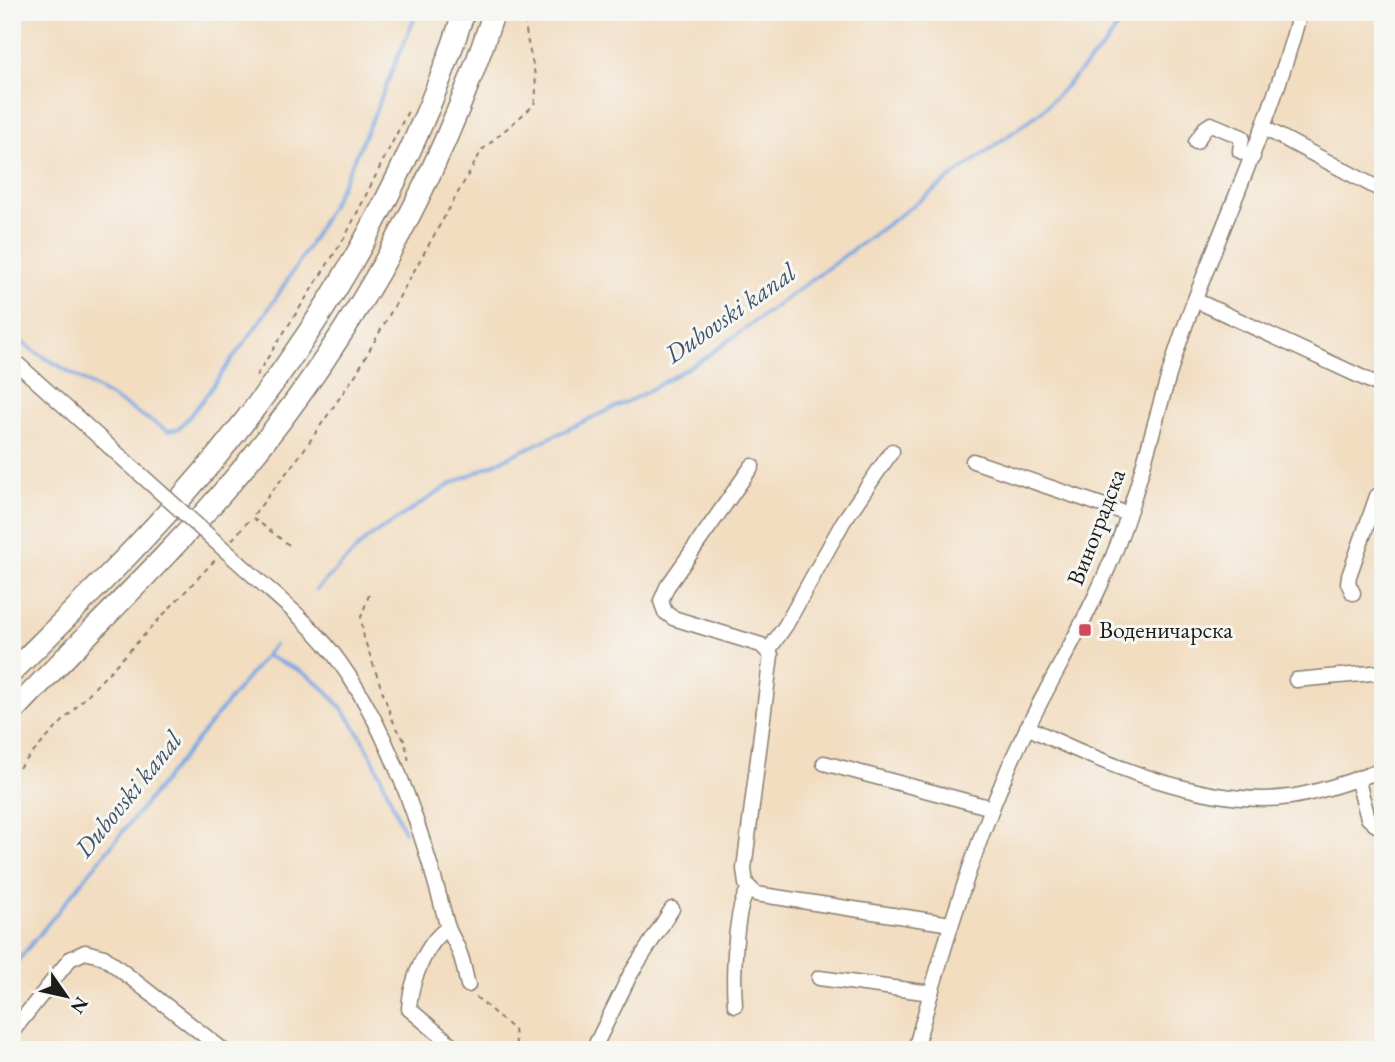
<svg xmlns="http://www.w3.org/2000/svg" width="1395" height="1062" font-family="'EB Garamond',serif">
  <rect width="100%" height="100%" fill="#f6f6f2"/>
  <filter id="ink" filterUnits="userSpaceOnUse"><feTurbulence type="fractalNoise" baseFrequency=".0143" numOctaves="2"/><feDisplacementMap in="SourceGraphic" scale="14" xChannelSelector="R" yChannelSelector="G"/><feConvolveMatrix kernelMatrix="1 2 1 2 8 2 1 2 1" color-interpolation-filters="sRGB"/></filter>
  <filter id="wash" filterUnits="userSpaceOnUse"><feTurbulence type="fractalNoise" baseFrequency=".00686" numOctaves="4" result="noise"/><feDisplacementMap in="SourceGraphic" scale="28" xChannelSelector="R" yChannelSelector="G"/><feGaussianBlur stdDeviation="1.57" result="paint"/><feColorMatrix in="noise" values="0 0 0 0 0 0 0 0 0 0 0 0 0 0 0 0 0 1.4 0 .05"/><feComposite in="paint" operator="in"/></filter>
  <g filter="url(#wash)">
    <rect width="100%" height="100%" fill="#f2ddc1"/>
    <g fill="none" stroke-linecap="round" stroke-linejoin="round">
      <!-- stream -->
      <g stroke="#77a7e2" stroke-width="3.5">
        <path d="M 12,334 L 34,351 L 168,431 L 178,429 C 198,409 214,384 230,362 C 306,263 351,176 396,61 C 403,44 411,30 416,12"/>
        <path d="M 316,590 L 367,539 L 449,485 L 641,395 L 705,358 L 1042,111 L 1106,44 L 1127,12"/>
        <path d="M 266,656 C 282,663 300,669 314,680 C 360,717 383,779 404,832"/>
        <path d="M 12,968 L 274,645"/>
      </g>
    </g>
  </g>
  <g filter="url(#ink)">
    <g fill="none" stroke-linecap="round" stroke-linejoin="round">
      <defs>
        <g id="minor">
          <path d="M 1264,128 L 1383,191"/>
          <path d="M 1196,142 L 1205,128 L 1211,124 L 1242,137 L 1240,151 L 1253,157"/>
          <path d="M 1195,300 L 1383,387"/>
          <path d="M 12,359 L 111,448"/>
          <path d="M 973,461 L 1128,514"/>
          <path d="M 752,466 L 667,587 L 661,601 L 665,612 L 673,618 L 761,645 L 771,655 L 744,869 L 746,884 L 756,894 L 951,924"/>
          <path d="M 256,578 C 282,601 310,624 332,652 C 390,727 423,834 447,925 C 450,935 457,944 460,954 C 464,964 465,975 468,985"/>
          <path d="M 1353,593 L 1348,583 L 1349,576 L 1377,496 L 1383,497"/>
          <path d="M 768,651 L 786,625 L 843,522 L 892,451"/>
          <path d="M 1296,680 L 1383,672"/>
          <path d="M 1027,727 C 1099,762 1208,809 1290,797 C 1321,792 1353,780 1383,770"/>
          <path d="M 824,763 L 992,808"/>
          <path d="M 1357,778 L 1368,818 L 1376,825"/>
          <path d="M 448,928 C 426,942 410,983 409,1009 L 458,1050"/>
          <path d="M 819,978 L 931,993"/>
          <path d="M 735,1005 C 733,980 734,906 749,889"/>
          <path d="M 12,1032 L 70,959 L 85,952 L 104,957 L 223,1050"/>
          <path d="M 593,1050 L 630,975 L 672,909"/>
          <path d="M 915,1050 C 941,955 969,860 1008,769 C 1036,703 1076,642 1105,575 C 1141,495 1155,408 1185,326 C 1223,221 1272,121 1300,12"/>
        </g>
        <g id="highway">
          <path d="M 12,672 C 82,602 153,533 216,457 C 325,325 411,175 464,12"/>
          <path d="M 12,713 C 86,634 165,561 235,478 C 351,340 438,183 494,12"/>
        </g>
      </defs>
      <!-- minor casing -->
      <use href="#minor" stroke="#877c6e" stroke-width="17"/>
      <!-- highway casing -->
      <use href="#highway" stroke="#877c6e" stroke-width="24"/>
      <!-- path -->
      <g stroke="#877c6e" stroke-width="2" stroke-dasharray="5 5" stroke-linecap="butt">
        <path d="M 1187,17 L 1188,12"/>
        <path d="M 256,376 L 345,237 L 408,111"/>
        <path d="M 232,540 L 251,518"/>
        <path d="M 289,545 L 252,517 L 301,454 L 356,374 L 482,150 L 534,105 C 542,72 522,44 526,12"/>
        <path d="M 369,595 L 361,617 L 364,638 L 392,719 L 405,742 L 409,762"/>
        <path d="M 12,737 L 21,727"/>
        <path d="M 12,775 L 215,560"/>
        <path d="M 476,997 L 514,1030 L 517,1050"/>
      </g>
      <!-- minor -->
      <use href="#minor" stroke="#fff" stroke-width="14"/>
      <!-- highway -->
      <use href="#highway" stroke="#fff" stroke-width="21"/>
      <defs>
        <path id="minor-bridge" d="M 111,448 L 256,578"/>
      </defs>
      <!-- minor-bridge casing -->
      <use href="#minor-bridge" stroke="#877c6e" stroke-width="17" stroke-linecap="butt"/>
      <!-- minor-bridge -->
      <use href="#minor-bridge" stroke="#fff" stroke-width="14"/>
    </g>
  </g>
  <!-- markers -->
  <rect fill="#d1495b" stroke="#f6f6f2" stroke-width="2.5" x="1078" y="623" width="14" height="14" rx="3.5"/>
  <g text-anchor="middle" stroke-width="6" stroke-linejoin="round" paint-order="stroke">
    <!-- street labels -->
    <g font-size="24" fill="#1c1c1c" stroke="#f6f6f2">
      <text transform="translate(1096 527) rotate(-69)" y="8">Виноградска</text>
    </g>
    <!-- poi labels -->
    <g font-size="24" fill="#1c1c1c" stroke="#f6f6f2" text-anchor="start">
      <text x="1099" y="638">Воденичарска</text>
    </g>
    <!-- water labels -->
    <g font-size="26" font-style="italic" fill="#40546b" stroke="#f6f6f2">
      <text transform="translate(730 313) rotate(-35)" y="9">Dubovski kanal</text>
      <text transform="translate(128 794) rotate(-51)" y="9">Dubovski kanal</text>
    </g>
  </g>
  <!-- margin -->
  <rect width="1395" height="1062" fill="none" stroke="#f6f6f2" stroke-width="42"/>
  <!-- north arrow -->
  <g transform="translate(66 996) rotate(124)" stroke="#f6f6f2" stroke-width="5" paint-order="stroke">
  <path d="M0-5L12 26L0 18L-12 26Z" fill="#1c1c1c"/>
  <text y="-10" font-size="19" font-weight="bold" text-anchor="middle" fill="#1c1c1c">N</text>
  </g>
</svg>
